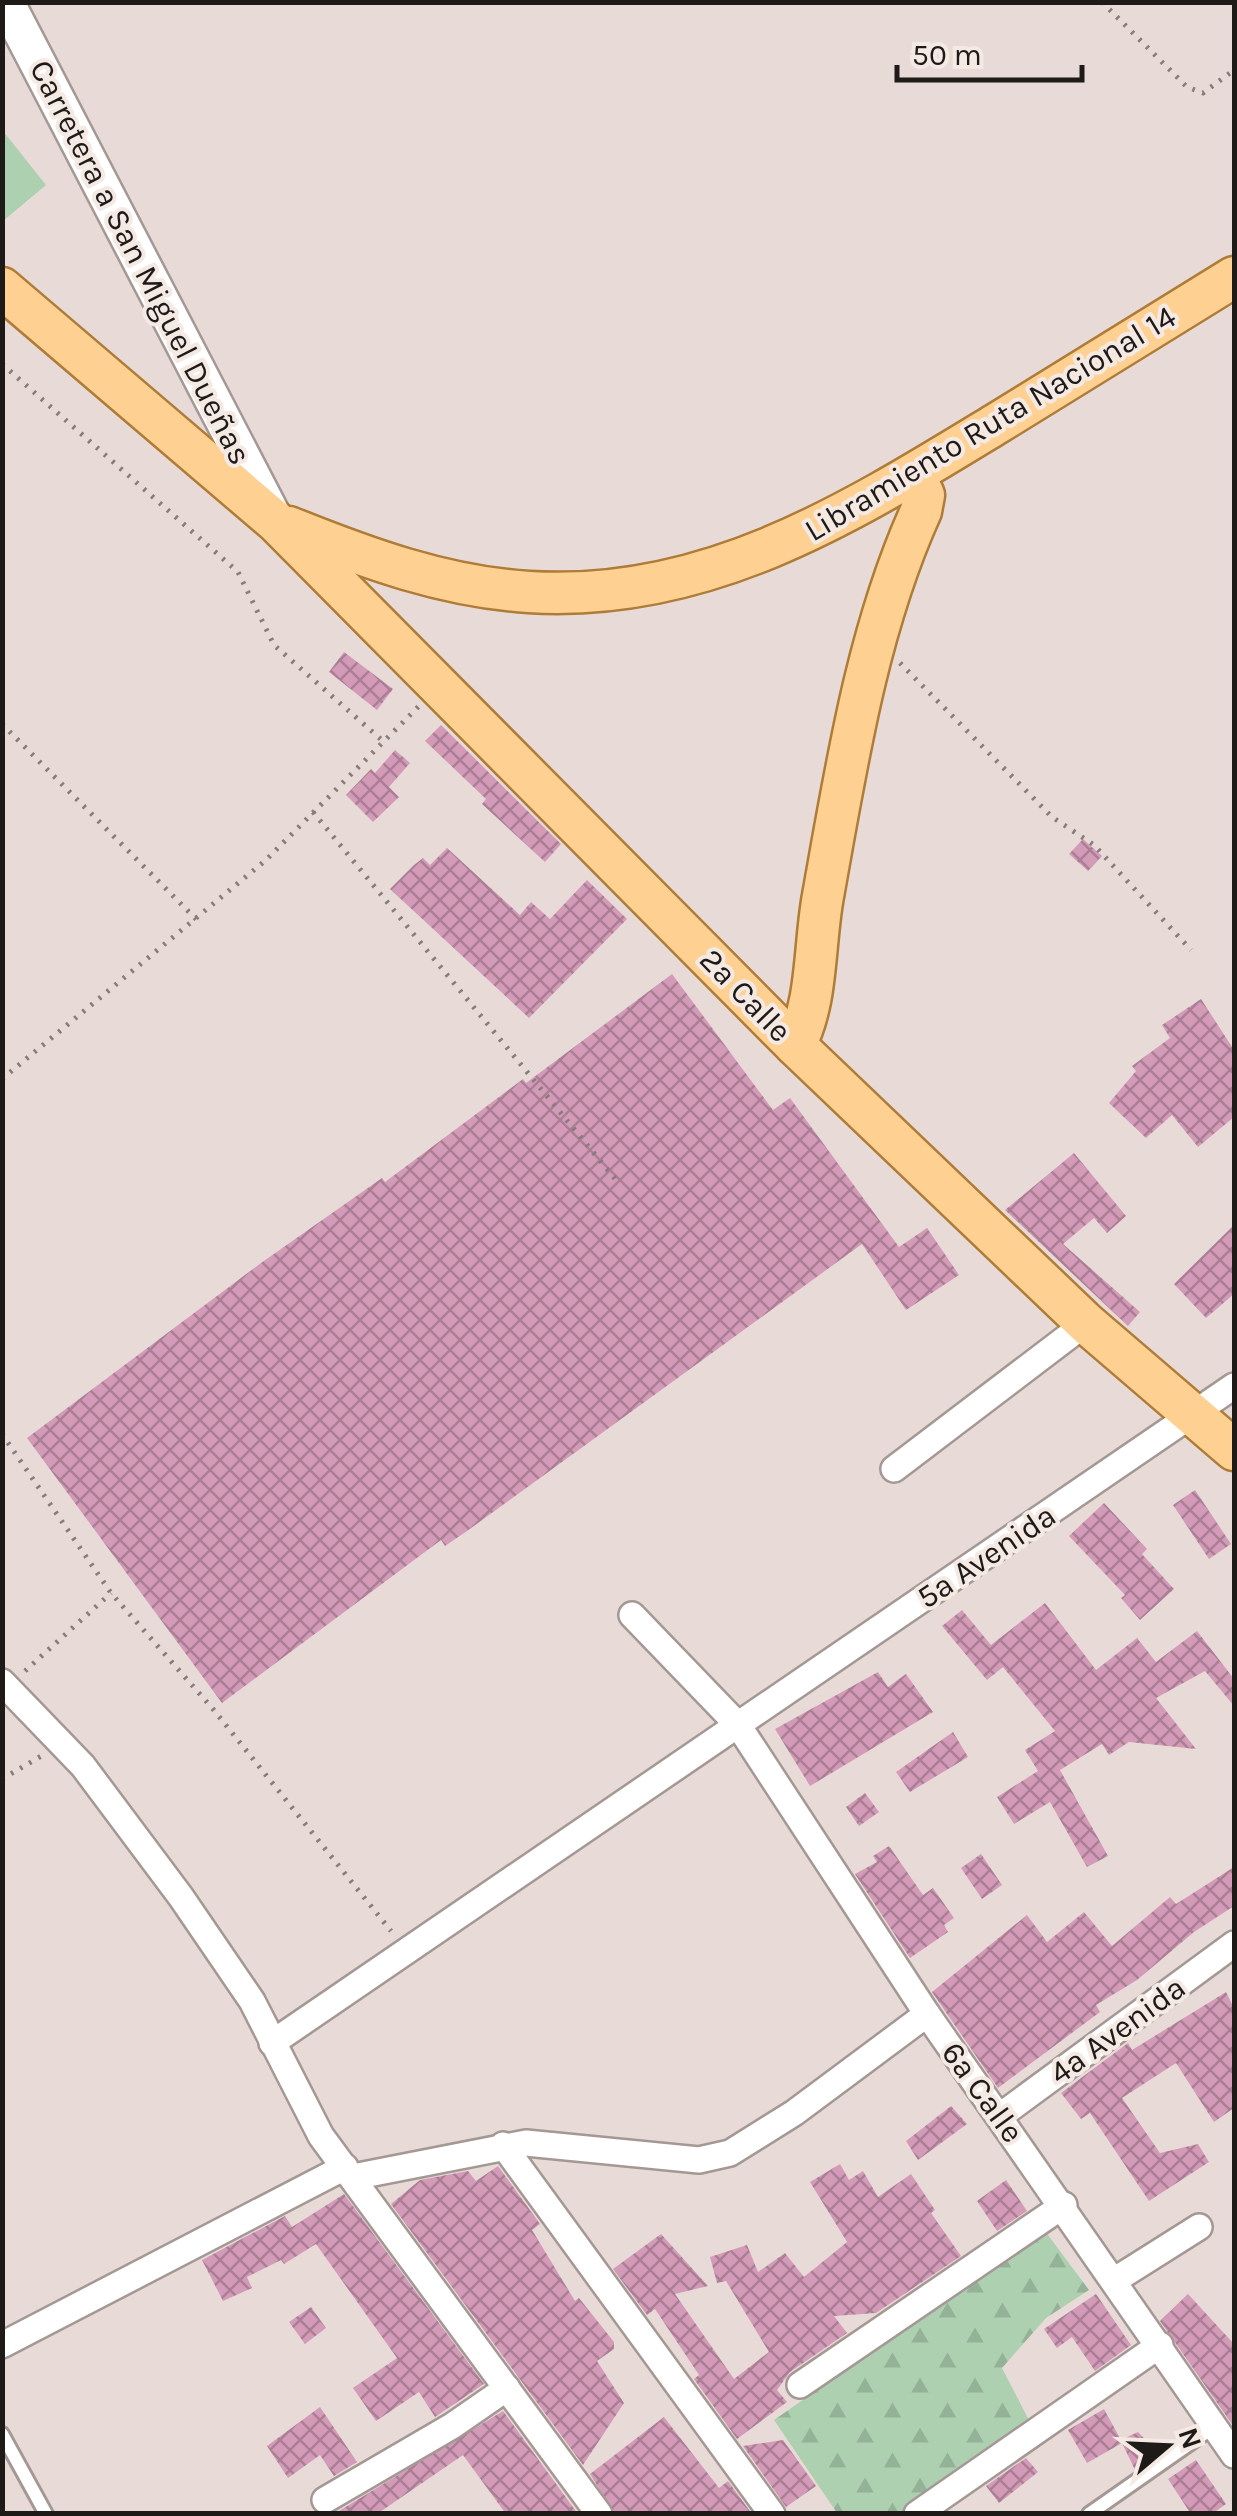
<svg xmlns="http://www.w3.org/2000/svg" width="1237" height="2516" font-family="Karla,sans-serif">
  <defs>
    <pattern id="forest-firs" width="22" height="20" patternUnits="userSpaceOnUse" patternTransform="scale(2.5)"><rect width="22" height="20" fill="#add0b0"/><path d="M5 1l3.5 6h-7zM16 11l3.5 6h-7z" fill="#94b297"/></pattern>
    <pattern id="building-cross-hatch" width="8" height="8" patternUnits="userSpaceOnUse" patternTransform="scale(2.5)"><rect width="8" height="8" fill="#d49bb8"/><path d="M0 0l8 8M0 8l8-8" fill="none" stroke="#ab7e95"/></pattern>
  </defs>
  <rect width="100%" height="100%" fill="#e8dbd7"/>
  <!-- grass -->
  <path fill="#add0b0" d="M 3,131 L 46,185 L 3,221 L 2,221 Z"/>
  <!-- forest -->
  <path fill="url(#forest-firs)" d="M 1045,2231 L 1089,2290 L 1046,2318 L 1002,2368 L 1033,2428 L 905,2513 L 837,2513 L 774,2420 Z"/>
  <!-- building -->
  <g fill="url(#building-cross-hatch)">
    <path d="M 344,652 L 393,689 L 377,710 L 329,672 Z"/>
    <path d="M 441,725 L 561,844 L 545,862 L 482,804 L 486,799 L 425,741 Z"/>
    <path d="M 395,750 L 410,763 L 389,787 L 399,797 L 373,822 L 346,795 L 371,769 L 375,773 Z"/>
    <path d="M 1083,839 L 1102,856 L 1088,871 L 1069,854 Z"/>
    <path d="M 447,848 L 520,915 L 531,902 L 550,919 L 587,880 L 627,919 L 529,1018 L 390,889 L 414,865 L 423,858 L 430,865 Z"/>
    <path d="M 672,974 L 773,1110 L 790,1098 L 899,1247 L 927,1228 L 959,1275 L 906,1310 L 862,1244 L 467,1531 L 445,1546 L 441,1540 L 222,1703 L 27,1438 L 261,1263 L 382,1178 L 385,1182 L 523,1079 L 526,1083 Z"/>
    <path d="M 1201,999 L 1234,1050 L 1234,1117 L 1198,1147 L 1172,1115 L 1146,1138 L 1109,1103 L 1136,1071 L 1132,1066 L 1170,1038 L 1162,1025 Z"/>
    <path d="M 1074,1153 L 1126,1216 L 1107,1233 L 1094,1218 L 1063,1244 L 1140,1312 L 1128,1326 L 1005,1210 Z"/>
    <path d="M 1234,1225 L 1234,1294 L 1206,1318 L 1174,1284 Z"/>
    <path d="M 1195,1490 L 1231,1544 L 1209,1559 L 1173,1505 Z"/>
    <path d="M 1104,1503 L 1147,1549 L 1142,1554 L 1174,1589 L 1140,1620 L 1121,1598 L 1125,1595 L 1069,1536 Z"/>
    <path d="M 1045,1603 L 1096,1670 L 1137,1638 L 1156,1662 L 1197,1631 L 1234,1679 L 1234,1706 L 1205,1671 L 1156,1698 L 1196,1749 L 1129,1742 L 1109,1755 L 1102,1744 L 1060,1770 L 1108,1856 L 1087,1867 L 1050,1802 L 1014,1824 L 997,1797 L 1038,1771 L 1025,1750 L 1055,1731 L 1003,1667 L 987,1680 L 942,1626 L 962,1610 L 991,1645 Z"/>
    <path d="M 878,1672 L 888,1687 L 906,1674 L 933,1712 L 810,1786 L 775,1729 Z"/>
    <path d="M 953,1732 L 968,1757 L 910,1792 L 896,1772 Z"/>
    <path d="M 865,1793 L 879,1812 L 859,1826 L 846,1807 Z"/>
    <path d="M 889,1846 L 923,1895 L 933,1888 L 954,1918 L 944,1925 L 948,1932 L 910,1958 L 855,1874 L 877,1862 L 873,1856 Z"/>
    <path d="M 981,1854 L 1002,1885 L 982,1899 L 961,1868 Z"/>
    <path d="M 1234,1867 L 1234,1906 L 1194,1932 L 1137,1980 L 1096,2005 L 1100,2012 L 998,2088 L 932,1992 L 1027,1915 L 1047,1942 L 1084,1912 L 1112,1946 L 1170,1897 L 1176,1904 Z"/>
    <path d="M 1226,1992 L 1234,2008 L 1234,2108 L 1214,2122 L 1176,2063 L 1122,2098 L 1160,2153 L 1198,2144 L 1209,2162 L 1149,2201 L 1090,2113 L 1081,2119 L 1061,2093 L 1128,2043 L 1132,2050 Z"/>
    <path d="M 951,2106 L 967,2124 L 918,2160 L 906,2141 Z"/>
    <path d="M 840,2164 L 849,2180 L 863,2171 L 878,2197 L 911,2174 L 935,2210 L 931,2213 L 961,2256 L 876,2313 L 834,2316 L 847,2333 L 790,2372 L 777,2390 L 787,2402 L 737,2439 L 694,2379 L 699,2375 L 655,2309 L 647,2315 L 613,2269 L 661,2234 L 708,2286 L 675,2294 L 734,2379 L 769,2352 L 726,2281 L 717,2283 L 710,2257 L 747,2245 L 758,2272 L 785,2253 L 804,2277 L 847,2242 L 810,2182 Z"/>
    <path d="M 498,2166 L 540,2224 L 532,2230 L 575,2301 L 579,2298 L 614,2342 L 614,2349 L 597,2361 L 624,2403 L 583,2465 L 391,2204 L 420,2180 L 468,2171 L 476,2181 Z"/>
    <path d="M 1006,2180 L 1027,2211 L 997,2231 L 977,2201 Z"/>
    <path d="M 344,2194 L 484,2384 L 435,2417 L 419,2392 L 376,2421 L 353,2388 L 397,2358 L 316,2244 L 284,2264 L 281,2260 L 247,2277 L 252,2288 L 223,2301 L 202,2260 L 285,2216 L 292,2227 Z"/>
    <path d="M 1096,2294 L 1131,2345 L 1095,2371 L 1072,2337 L 1057,2348 L 1044,2329 Z"/>
    <path d="M 1188,2294 L 1234,2344 L 1234,2427 L 1160,2321 Z"/>
    <path d="M 311,2307 L 326,2328 L 305,2344 L 289,2322 Z"/>
    <path d="M 320,2407 L 357,2462 L 334,2476 L 320,2455 L 288,2478 L 267,2446 Z"/>
    <path d="M 1104,2409 L 1121,2440 L 1138,2432 L 1158,2453 L 1135,2470 L 1122,2443 L 1087,2463 L 1068,2430 Z"/>
    <path d="M 503,2411 L 578,2514 L 506,2514 L 463,2455 L 377,2514 L 334,2514 Z"/>
    <path d="M 664,2417 L 719,2488 L 728,2481 L 752,2514 L 615,2514 L 590,2474 Z"/>
    <path d="M 783,2440 L 816,2486 L 786,2507 L 743,2446 Z"/>
    <path d="M 1026,2458 L 1038,2472 L 999,2503 L 986,2486 Z"/>
    <path d="M 1196,2460 L 1226,2504 L 1212,2514 L 1191,2514 L 1168,2479 Z"/>
  </g>
  <g fill="none" stroke-linecap="round" stroke-linejoin="round">
    <defs>
      <g id="lane">
        <path d="M 2,2434 L 46,2514"/>
        <path d="M 1089,2514 L 1215,2426"/>
      </g>
      <g id="street">
        <path d="M 894,1469 L 1086,1323"/>
        <path d="M 632,1615 L 738,1725 L 927,2014 L 1234,2455"/>
        <path d="M 2,1682 L 83,1766 L 181,1897 L 252,2001 L 321,2136 L 599,2514"/>
        <path d="M 272,2043 L 1234,1386"/>
        <path d="M 1000,2116 L 1234,1944"/>
        <path d="M 503,2145 L 772,2514"/>
        <path d="M 353,2177 L 526,2143 L 699,2160 L 730,2153 L 794,2113 L 927,2014"/>
        <path d="M 1115,2280 L 1199,2227"/>
        <path d="M 2,2345 L 345,2167"/>
        <path d="M 800,2385 L 1064,2205"/>
        <path d="M 325,2500 L 452,2426 L 507,2388"/>
        <path d="M 917,2514 L 1160,2345"/>
      </g>
      <path id="secondary" d="M 6,2 L 273,516"/>
      <g id="primary">
        <path d="M 2,288 L 276,522 L 795,1045 L 1086,1323 L 1234,1450"/>
        <path d="M 289,527 C 366,558 445,587 529,592 C 707,603 850,513 996,424 C 1076,375 1155,326 1234,277"/>
        <path d="M 795,1045 C 818,1003 814,944 823,896 C 846,768 867,630 921,511 L 924,495 L 914,474"/>
      </g>
    </defs>
    <!-- lane casing -->
    <use href="#lane" stroke="#a49894" stroke-width="18"/>
    <!-- street casing -->
    <use href="#street" stroke="#a49894" stroke-width="30"/>
    <!-- secondary casing -->
    <use href="#secondary" stroke="#a49894" stroke-width="40"/>
    <!-- primary casing -->
    <use href="#primary" stroke="#af7c38" stroke-width="45"/>
    <!-- path -->
    <g stroke="#867d7a" stroke-width="5" stroke-dasharray="2.5 8" stroke-linecap="butt">
      <path d="M 1102,2 L 1187,87 L 1203,93 L 1234,70"/>
      <path d="M 2,364 L 238,572 L 274,645 L 384,742"/>
      <path d="M 900,663 L 1052,817 L 1094,845 L 1191,950"/>
      <path d="M 2,724 L 197,920"/>
      <path d="M 313,812 L 616,1180"/>
      <path d="M 2,1079 L 266,860 L 419,706"/>
      <path d="M 2,1434 L 111,1593 L 213,1709 L 391,1931"/>
      <path d="M 25,1671 L 111,1593"/>
      <path d="M 2,1779 L 43,1755"/>
    </g>
    <!-- lane -->
    <use href="#lane" stroke="#fff" stroke-width="12"/>
    <!-- street -->
    <use href="#street" stroke="#fff" stroke-width="25"/>
    <!-- secondary -->
    <use href="#secondary" stroke="#fff" stroke-width="35"/>
    <!-- primary -->
    <use href="#primary" stroke="#fed092" stroke-width="40"/>
  </g>
  <g text-anchor="middle" stroke-width="8" stroke-linejoin="round" paint-order="stroke">
    <!-- street labels -->
    <g font-size="32" fill="#1e1a18" stroke="#f5e9e4">
      <text transform="translate(141 262) rotate(63)" y="11">Carretera a San Miguel Dueñas</text>
      <text transform="translate(990 423) rotate(-31)" y="11">Libramiento Ruta Nacional 14</text>
      <text transform="translate(746 995) rotate(46)" y="11">2a Calle</text>
      <text transform="translate(986 1556) rotate(-34)" y="11">5a Avenida</text>
      <text transform="translate(1117 2030) rotate(-36)" y="11">4a Avenida</text>
      <text transform="translate(983 2092) rotate(54)" y="11">6a Calle</text>
    </g>
  </g>
  <!-- border -->
  <rect width="1237" height="2516" fill="none" stroke="#1e1a18" stroke-width="10"/>
  <!-- north arrow -->
  <g transform="translate(1167 2446) rotate(71)" stroke="#f5e9e4" stroke-width="8" paint-order="stroke">
  <path d="M0-8L18 38L0 25L-18 38Z" fill="#1e1a18"/>
  <text y="-15" font-size="28" font-weight="bold" text-anchor="middle" fill="#1e1a18">N</text>
  </g>
  <!-- scale -->
  <path d="M897 65v15h185v-15" fill="none" stroke="#1e1a18" stroke-width="5"/>
  <text x="912" y="65" font-size="30" fill="#1e1a18" stroke="#f5e9e4" stroke-width="8" paint-order="stroke">50 m</text>
</svg>
